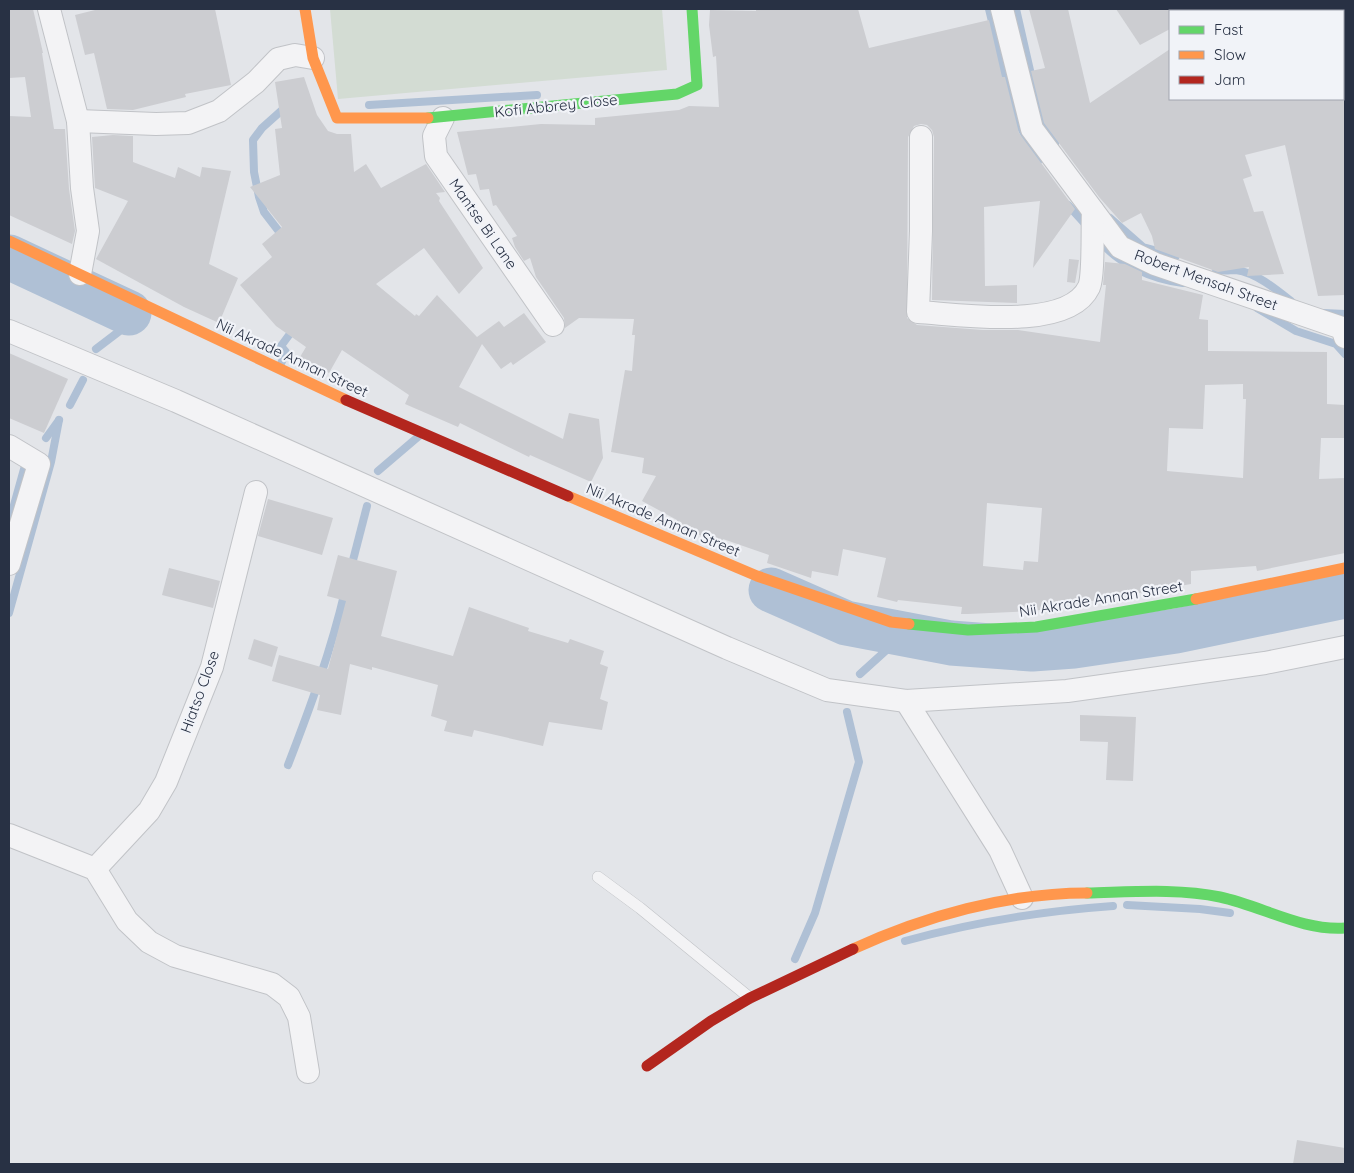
<svg xmlns="http://www.w3.org/2000/svg" width="1354" height="1173" font-family="Quicksand,sans-serif">
  <rect width="100%" height="100%" fill="#e3e5e9"/>
  <!-- green -->
  <path fill="#d3dcd3" d="M 330,9 L 662,9 L 667,70 L 338,99 Z"/>
  <g fill="none" stroke-linecap="round" stroke-linejoin="round">
    <!-- stream -->
    <g stroke="#afc0d5" stroke-width="8">
      <path d="M 989,9 L 1012,104 L 1020,126 L 1038,161"/>
      <path d="M 1016,9 L 1039,110 L 1055,143"/>
      <path d="M 369,105 L 537,95"/>
      <path d="M 1068,205 L 1087,226"/>
      <path d="M 1110,218 L 1143,247 L 1176,256"/>
      <path d="M 284,238 L 264,212 L 259,197 L 254,172 L 253,140 L 262,128 L 281,111 L 287,110"/>
      <path d="M 1098,239 C 1118,264 1151,279 1183,283"/>
      <path d="M 1216,269 C 1223,272 1229,270 1236,270 C 1257,273 1277,290 1292,302"/>
      <path d="M 1257,308 L 1296,331 L 1336,344 L 1345,354"/>
      <path d="M 1323,313 L 1345,314"/>
      <path d="M 96,349 L 138,317"/>
      <path d="M 280,366 L 286,352 L 281,346 L 295,327"/>
      <path d="M 70,405 L 83,380"/>
      <path d="M 46,438 L 59,420"/>
      <path d="M 378,471 L 419,436"/>
      <path d="M 9,523 L 24,469"/>
      <path d="M 351,568 L 367,506"/>
      <path d="M 9,613 L 51,462 L 59,420"/>
      <path d="M 860,674 L 902,636"/>
      <path d="M 288,765 C 310,708 331,651 345,591"/>
      <path d="M 1127,905 L 1200,909 L 1230,913"/>
      <path d="M 905,941 C 974,922 1042,911 1113,906"/>
      <path d="M 795,959 L 815,913 L 859,762 L 847,712"/>
    </g>
    <!-- river -->
    <g stroke="#afc0d5" stroke-width="45">
      <path d="M 9,257 L 129,313"/>
      <path d="M 771,590 L 846,623 L 951,643 L 1032,649 L 1074,646 L 1176,631 L 1345,596"/>
    </g>
  </g>
  <!-- building -->
  <g fill="#cccdd1" fill-rule="evenodd">
    <path d="M 9,9 L 33,9 L 43,53 L 42,53 L 54,129 L 65,129 L 69,189 L 75,231 L 72,244 L 9,215 L 9,116 L 31,117 L 25,77 L 9,78 Z"/>
    <path d="M 99,9 L 215,9 L 231,85 L 185,94 L 186,97 L 133,110 L 107,109 L 94,53 L 85,55 L 75,15 Z"/>
    <path d="M 756,9 L 858,9 L 869,48 L 989,20 L 1002,77 L 1005,77 L 1019,133 L 1075,209 L 1033,268 L 1040,201 L 984,207 L 985,286 L 1017,285 L 1017,303 L 932,300 L 934,137 L 932,130 L 927,125 L 921,124 L 914,126 L 908,137 L 907,318 L 917,325 L 983,330 L 1018,330 L 1100,342 L 1106,285 L 1103,285 L 1105,262 L 1125,264 L 1142,272 L 1142,280 L 1203,295 L 1199,319 L 1208,320 L 1208,351 L 1327,352 L 1327,404 L 1345,405 L 1345,426 L 1344,438 L 1321,438 L 1319,479 L 1345,478 L 1345,553 L 1257,571 L 1256,566 L 1191,571 L 1191,584 L 1034,611 L 968,614 L 961,614 L 962,607 L 898,600 L 897,602 L 877,597 L 886,558 L 843,549 L 838,576 L 812,571 L 811,578 L 767,563 L 769,555 L 723,539 L 721,544 L 676,525 L 677,520 L 642,501 L 656,476 L 642,473 L 644,458 L 611,452 L 625,370 L 632,371 L 635,335 L 632,335 L 634,319 L 579,318 L 565,328 L 564,318 L 536,277 L 530,258 L 524,261 L 515,247 L 512,238 L 517,236 L 496,205 L 493,206 L 489,189 L 480,190 L 476,174 L 468,175 L 457,132 L 541,124 L 595,125 L 595,118 L 679,110 L 689,106 L 719,107 L 716,56 L 713,57 L 709,25 L 710,10 L 756,11 ZM 1243,384 L 1243,399 L 1246,399 L 1243,478 L 1167,471 L 1169,428 L 1203,429 L 1205,385 ZM 987,503 L 1042,508 L 1038,562 L 1024,561 L 1023,570 L 983,566 Z"/>
    <path d="M 1029,9 L 1068,9 L 1090,103 L 1170,49 L 1170,99 L 1345,99 L 1345,295 L 1318,296 L 1285,145 L 1245,155 L 1252,176 L 1243,179 L 1254,212 L 1263,211 L 1284,274 L 1247,276 L 1249,267 L 1218,272 L 1155,249 L 1152,236 L 1141,213 L 1122,223 L 1099,197 L 1044,123 L 1031,71 L 1045,68 Z"/>
    <path d="M 1116,9 L 1170,9 L 1170,29 L 1140,45 Z"/>
    <path d="M 304,77 L 317,115 L 328,131 L 337,134 L 351,134 L 354,172 L 366,164 L 381,188 L 426,164 L 445,192 L 436,193 L 440,198 L 439,201 L 483,268 L 459,294 L 424,248 L 376,284 L 415,316 L 416,314 L 419,316 L 437,295 L 477,337 L 499,321 L 504,327 L 524,313 L 546,342 L 513,365 L 511,362 L 501,369 L 482,344 L 459,387 L 563,439 L 569,413 L 599,419 L 603,458 L 591,482 L 530,455 L 529,457 L 460,423 L 458,427 L 405,404 L 409,395 L 342,350 L 329,373 L 300,357 L 306,347 L 276,326 L 240,285 L 272,257 L 262,244 L 282,227 L 250,187 L 280,175 L 275,129 L 282,128 L 275,82 Z"/>
    <path d="M 113,135 L 133,136 L 133,162 L 175,178 L 178,167 L 200,177 L 202,167 L 231,171 L 209,264 L 238,278 L 219,323 L 184,307 L 96,259 L 128,201 L 95,188 L 92,137 Z"/>
    <path d="M 1069,259 L 1079,260 L 1075,283 L 1067,282 Z"/>
    <path d="M 9,353 L 68,379 L 44,433 L 9,418 Z"/>
    <path d="M 268,499 L 333,518 L 322,555 L 258,536 Z"/>
    <path d="M 338,555 L 397,571 L 381,636 L 453,656 L 469,607 L 529,628 L 528,631 L 568,643 L 570,639 L 604,651 L 600,664 L 608,667 L 600,699 L 608,702 L 602,730 L 549,722 L 543,746 L 474,730 L 472,737 L 444,731 L 447,721 L 431,716 L 438,685 L 372,667 L 372,670 L 350,664 L 341,715 L 317,710 L 320,695 L 272,681 L 279,655 L 328,669 L 346,601 L 327,596 Z"/>
    <path d="M 169,568 L 220,581 L 213,608 L 162,595 Z"/>
    <path d="M 254,639 L 278,647 L 272,667 L 248,659 Z"/>
    <path d="M 1080,715 L 1136,717 L 1133,781 L 1106,780 L 1108,742 L 1080,741 Z"/>
    <path d="M 1297,1140 L 1345,1148 L 1345,1164 L 1293,1164 Z"/>
  </g>
  <g fill="none" stroke-linecap="round" stroke-linejoin="round">
    <defs>
      <path id="lane" d="M 598,877 L 640,908 L 750,998"/>
      <g id="street">
        <path d="M 49,9 L 78,121 L 82,188 L 88,231 L 80,274"/>
        <path d="M 1002,9 L 1032,129 L 1120,247 L 1155,264 L 1342,328 L 1345,337"/>
        <path d="M 443,118 L 434,136 L 436,156 L 553,325"/>
        <path d="M 78,121 L 156,124 L 188,123 L 219,111 L 256,82 L 278,59 L 295,55 L 313,58"/>
        <path d="M 921,137 L 921,231 L 918,312 C 957,314 1068,332 1089,287 C 1094,275 1092,227 1093,211"/>
        <path d="M 9,331 L 176,401 L 727,648 L 827,690 L 906,701 L 1067,691 L 1265,663 L 1345,647"/>
        <path d="M 9,446 L 39,464 L 9,564"/>
        <path d="M 906,701 L 1000,850 L 1022,898"/>
        <path d="M 9,835 L 95,869 L 127,921 L 149,942 L 175,956 L 272,984 L 289,997 L 299,1017 L 308,1072"/>
        <path d="M 95,869 L 149,811 L 166,782 L 212,667 L 256,492"/>
      </g>
    </defs>
    <!-- lane casing -->
    <use href="#lane" stroke="#c1c3c7" stroke-width="12"/>
    <!-- street casing -->
    <use href="#street" stroke="#c1c3c7" stroke-width="24"/>
    <!-- lane -->
    <use href="#lane" stroke="#f3f3f5" stroke-width="11"/>
    <!-- street -->
    <use href="#street" stroke="#f3f3f5" stroke-width="22"/>
    <!-- fast -->
    <g stroke="#63d668" stroke-width="11">
      <path d="M 428,118 L 677,94 L 697,85 L 692,9"/>
      <path d="M 909,624 L 968,630 L 1036,627 L 1196,599"/>
      <path d="M 1087,893 C 1131,892 1178,888 1220,897 C 1262,906 1302,931 1345,928"/>
    </g>
    <!-- slow -->
    <g stroke="#ff974d" stroke-width="11">
      <path d="M 305,9 L 313,58 L 337,118 L 428,118"/>
      <path d="M 9,241 L 346,400"/>
      <path d="M 568,496 L 757,576 L 891,622 L 909,624"/>
      <path d="M 1196,599 L 1345,568"/>
      <path d="M 853,949 C 925,916 1007,893 1087,893"/>
    </g>
    <!-- jam -->
    <g stroke="#b3261e" stroke-width="11">
      <path d="M 346,400 L 568,496"/>
      <path d="M 647,1066 L 711,1021 L 750,998 L 853,949"/>
    </g>
  </g>
  <g text-anchor="middle" stroke-width="4.5" stroke-linejoin="round" paint-order="stroke">
    <!-- street labels -->
    <g font-size="15" fill="#283144" stroke="#f1f3f8">
      <text transform="translate(556 106) rotate(-6)" y="5">Kofi Abbrey Close</text>
      <text transform="translate(483 224) rotate(55)" y="5">Mantse Bi Lane</text>
      <text transform="translate(1206 280) rotate(20)" y="5">Robert Mensah Street</text>
      <text transform="translate(292 358) rotate(25)" y="5">Nii Akrade Annan Street</text>
      <text transform="translate(663 520) rotate(23)" y="5">Nii Akrade Annan Street</text>
      <text transform="translate(1101 599) rotate(-9)" y="5">Nii Akrade Annan Street</text>
      <text transform="translate(200 692) rotate(-70)" y="5">Hiatso Close</text>
    </g>
  </g>
  <!-- border -->
  <rect width="1354" height="1173" fill="none" stroke="#283144" stroke-width="20"/>
  <!-- legend -->
  <rect x="1169" y="10" width="175" height="90" fill="#f1f3f8" stroke="#a1a5b0"/>
  <rect x="1179" y="26" width="25" height="8" fill="#63d668" stroke="#a1a5b0"/>
  <text x="1214" y="35" font-size="15" fill="#283144">Fast</text>
  <rect x="1179" y="51" width="25" height="8" fill="#ff974d" stroke="#a1a5b0"/>
  <text x="1214" y="60" font-size="15" fill="#283144">Slow</text>
  <rect x="1179" y="76" width="25" height="8" fill="#b3261e" stroke="#a1a5b0"/>
  <text x="1214" y="85" font-size="15" fill="#283144">Jam</text>
</svg>
